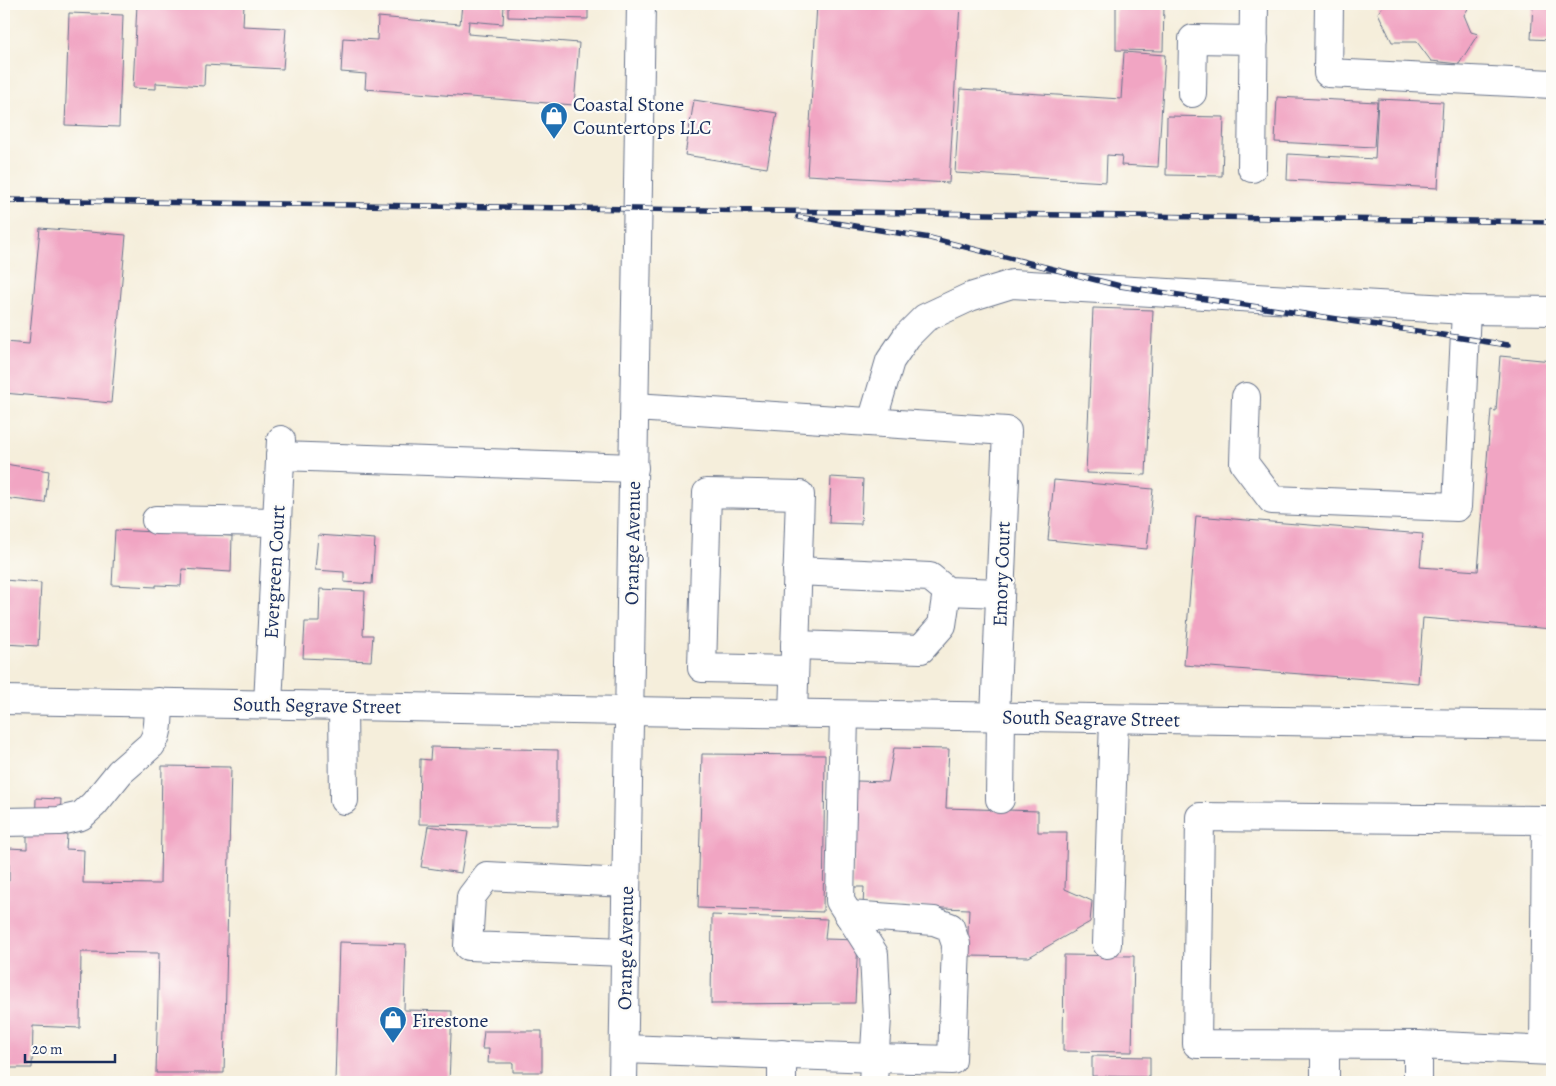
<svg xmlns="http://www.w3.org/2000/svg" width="1556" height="1086" font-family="Alegreya,serif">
  <rect width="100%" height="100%" fill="#fdfcf7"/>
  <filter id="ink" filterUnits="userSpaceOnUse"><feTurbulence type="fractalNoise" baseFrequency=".02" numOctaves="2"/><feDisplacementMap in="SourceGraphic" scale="10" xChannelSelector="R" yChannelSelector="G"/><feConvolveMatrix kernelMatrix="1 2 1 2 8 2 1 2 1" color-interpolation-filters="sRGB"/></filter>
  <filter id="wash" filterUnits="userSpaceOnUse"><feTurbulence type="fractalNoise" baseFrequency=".0096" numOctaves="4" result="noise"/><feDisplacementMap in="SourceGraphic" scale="20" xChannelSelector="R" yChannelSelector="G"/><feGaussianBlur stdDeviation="1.12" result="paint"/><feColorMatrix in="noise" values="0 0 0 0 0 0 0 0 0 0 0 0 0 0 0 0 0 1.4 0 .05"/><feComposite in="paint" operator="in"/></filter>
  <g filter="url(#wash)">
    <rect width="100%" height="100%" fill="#f5eedb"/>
    <g id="blocks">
      <!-- building -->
      <g fill="#f1a5c3">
        <path d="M 137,4 L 244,4 L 243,26 L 286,28 L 283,69 L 205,65 L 204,86 L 156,83 L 156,89 L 133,88 Z"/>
        <path d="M 462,4 L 504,4 L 503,24 L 469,21 L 468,34 L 579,43 L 574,105 L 365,89 L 366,74 L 341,72 L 343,38 L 377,40 L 378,17 L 460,24 Z"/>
        <path d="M 508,4 L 588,4 L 588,19 L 508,17 Z"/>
        <path d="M 817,4 L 960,4 L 949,183 L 807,175 Z"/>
        <path d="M 1116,4 L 1164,4 L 1163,51 L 1116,50 Z"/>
        <path d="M 1384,4 L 1471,4 L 1464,15 L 1471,32 L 1478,34 L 1459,64 L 1431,61 L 1417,42 L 1392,42 L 1378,13 Z"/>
        <path d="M 1533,4 L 1552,4 L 1552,40 L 1531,39 Z"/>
        <path d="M 69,13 L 123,15 L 119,127 L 65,125 Z"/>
        <path d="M 1124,52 L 1165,55 L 1158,167 L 1121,165 L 1122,156 L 1107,155 L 1106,182 L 955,173 L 960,89 L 1121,99 Z"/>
        <path d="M 1277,97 L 1377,102 L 1374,147 L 1275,142 Z"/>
        <path d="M 1378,99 L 1443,102 L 1438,188 L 1287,180 L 1288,154 L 1375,159 Z"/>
        <path d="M 694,100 L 777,113 L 767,168 L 685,155 Z"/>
        <path d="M 1167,116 L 1224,117 L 1222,176 L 1166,175 Z"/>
        <path d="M 40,228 L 126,235 L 111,403 L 4,393 L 4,342 L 29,344 Z"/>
        <path d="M 1093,308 L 1153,310 L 1146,475 L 1086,473 Z"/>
        <path d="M 1500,356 L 1552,361 L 1552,629 L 1423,618 L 1418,683 L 1184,665 L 1196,516 L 1423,534 L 1420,567 L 1478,571 L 1491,410 L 1496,411 Z"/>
        <path d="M 5,464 L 49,471 L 45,503 L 4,498 Z"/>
        <path d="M 831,477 L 863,479 L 861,524 L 829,523 Z"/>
        <path d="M 1054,480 L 1153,489 L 1147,549 L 1048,540 Z"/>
        <path d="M 115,530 L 232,536 L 231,572 L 182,569 L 181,586 L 156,585 L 156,587 L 112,585 Z"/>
        <path d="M 318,535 L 375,539 L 372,584 L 344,582 L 344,572 L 315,570 Z"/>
        <path d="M 4,580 L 41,583 L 38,646 L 4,644 Z"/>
        <path d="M 320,589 L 365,591 L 363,635 L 373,635 L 371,661 L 303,658 L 305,622 L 319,622 Z"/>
        <path d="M 431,747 L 558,750 L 558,826 L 419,824 L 420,759 L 430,760 Z"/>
        <path d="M 894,748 L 949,749 L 946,808 L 1038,811 L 1038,832 L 1067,832 L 1065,889 L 1092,901 L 1090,922 L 1029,957 L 967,956 L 969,909 L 863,905 L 864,887 L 853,887 L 857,781 L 888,782 Z"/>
        <path d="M 702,754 L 825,755 L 823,912 L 698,908 Z"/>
        <path d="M 162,766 L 231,767 L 224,1073 L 156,1073 L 159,953 L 81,952 L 80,1028 L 33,1026 L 32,1068 L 4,1068 L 4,881 L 9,881 L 9,848 L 27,849 L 27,834 L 35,834 L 36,798 L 61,799 L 59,835 L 67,835 L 66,849 L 84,850 L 83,883 L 160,884 Z"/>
        <path d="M 428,826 L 468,832 L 461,873 L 421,867 Z"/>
        <path d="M 712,915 L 827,919 L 825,939 L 858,940 L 855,1003 L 711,1004 Z"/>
        <path d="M 339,942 L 406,944 L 404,1010 L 452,1011 L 449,1082 L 335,1082 Z"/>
        <path d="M 1064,955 L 1134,956 L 1132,1052 L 1063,1051 Z"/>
        <path d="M 484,1031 L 542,1031 L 542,1072 L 513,1072 L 513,1063 L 488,1063 L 489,1049 L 482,1049 Z"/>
        <path d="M 1092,1056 L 1150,1057 L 1150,1077 L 1092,1076 Z"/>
      </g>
    </g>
  </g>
  <g filter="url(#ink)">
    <use href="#blocks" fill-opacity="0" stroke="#67728a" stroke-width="1"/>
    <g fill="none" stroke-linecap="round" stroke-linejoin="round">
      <defs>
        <g id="minor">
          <path d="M 1329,4 L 1328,73 L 1552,84"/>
          <path d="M 1192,93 L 1193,39 L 1254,40"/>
          <path d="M 1252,168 L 1254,4"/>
          <path d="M 1246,397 L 1244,463 L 1272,500 L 1457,507 L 1466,310"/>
          <path d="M 635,407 L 1007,431 L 995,717"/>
          <path d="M 872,422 L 890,361 L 907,336 L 925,318 L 970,297 L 1012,284 L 1466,310 L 1552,311"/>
          <path d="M 280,456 L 634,468"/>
          <path d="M 156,520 L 277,522"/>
          <path d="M 797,571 L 930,577 L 947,591 L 1000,593"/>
          <path d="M 795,645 L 921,649 L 942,625 L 947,591"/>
          <path d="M 4,700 L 629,711 L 1552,725"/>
          <path d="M 268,704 L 281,440"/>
          <path d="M 343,706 L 344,800"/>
          <path d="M 793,714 L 800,495 L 707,493 L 702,668 L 794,670"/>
          <path d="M 844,715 L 840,901 L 874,954 L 877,1018 L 873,1082"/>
          <path d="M 1000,799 L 1001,717"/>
          <path d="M 4,822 L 59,821 L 81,816 L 94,804 L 120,772 L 151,745 C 160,733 158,717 159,702"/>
          <path d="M 1107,944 L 1114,719"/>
          <path d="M 625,952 L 468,946 L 471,897 L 487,876 L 626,883"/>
          <path d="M 1418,1045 L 1197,1044 L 1200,817 L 1546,820 L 1544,1050"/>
          <path d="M 624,1049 L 875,1058 L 952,1060 L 956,944 L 950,927 L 934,921 L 849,915"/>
          <path d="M 623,1082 L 641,4"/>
          <path d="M 782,1082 L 782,1054"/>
          <path d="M 1325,1082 L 1325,1045"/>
          <path d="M 1418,1082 L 1418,1045 L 1552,1051"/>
        </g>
      </defs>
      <!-- minor casing -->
      <use href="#minor" stroke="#67728a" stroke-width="30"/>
      <!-- minor -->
      <use href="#minor" stroke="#fff" stroke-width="28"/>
      <defs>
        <g id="rail">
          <path d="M 4,200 L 1552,222"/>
          <path d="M 798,217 L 930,238 L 1120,286 L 1508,345"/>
        </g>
      </defs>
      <!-- rail casing -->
      <use href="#rail" stroke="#1b2f5e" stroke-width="5.5"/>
      <!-- rail -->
      <use href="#rail" stroke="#fdfcf7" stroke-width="4" stroke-dasharray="11" stroke-linecap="butt"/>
    </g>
  </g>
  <!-- icons -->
  <defs>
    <symbol id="shop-pin" viewBox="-11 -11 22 30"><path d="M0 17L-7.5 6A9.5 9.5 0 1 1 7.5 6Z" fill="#1f6fb2" stroke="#fdfcf7"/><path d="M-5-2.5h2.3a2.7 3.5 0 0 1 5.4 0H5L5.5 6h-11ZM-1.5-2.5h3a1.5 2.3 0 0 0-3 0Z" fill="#fff"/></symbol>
  </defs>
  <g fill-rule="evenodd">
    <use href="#shop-pin" x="538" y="100" width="32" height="43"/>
    <use href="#shop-pin" x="377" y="1004" width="32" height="43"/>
  </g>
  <g text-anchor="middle" stroke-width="4.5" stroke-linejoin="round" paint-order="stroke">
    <!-- poi labels -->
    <g font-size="20" fill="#1b2f5e" stroke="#fdfcf7" text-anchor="start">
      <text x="573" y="111">Coastal Stone<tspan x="573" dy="23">Countertops LLC</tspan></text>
      <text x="412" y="1027">Firestone</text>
    </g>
    <!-- street labels -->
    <g font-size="20" fill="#1b2f5e" stroke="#fdfcf7">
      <text transform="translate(632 543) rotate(-89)" y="7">Orange Avenue</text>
      <text transform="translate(274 572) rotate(-87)" y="7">Evergreen Court</text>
      <text transform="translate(1001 574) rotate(-88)" y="7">Emory Court</text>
      <text transform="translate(317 705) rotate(1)" y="7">South Segrave Street</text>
      <text transform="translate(1091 718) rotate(1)" y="7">South Seagrave Street</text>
      <text transform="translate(625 948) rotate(-89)" y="7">Orange Avenue</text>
    </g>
  </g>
  <!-- margin -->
  <rect width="1556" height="1086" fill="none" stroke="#fdfcf7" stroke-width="20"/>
  <!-- scale -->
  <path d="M25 1054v8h90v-8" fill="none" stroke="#1b2f5e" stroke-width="2.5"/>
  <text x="32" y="1054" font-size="15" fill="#1b2f5e" stroke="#fdfcf7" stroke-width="4" paint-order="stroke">20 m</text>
</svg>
